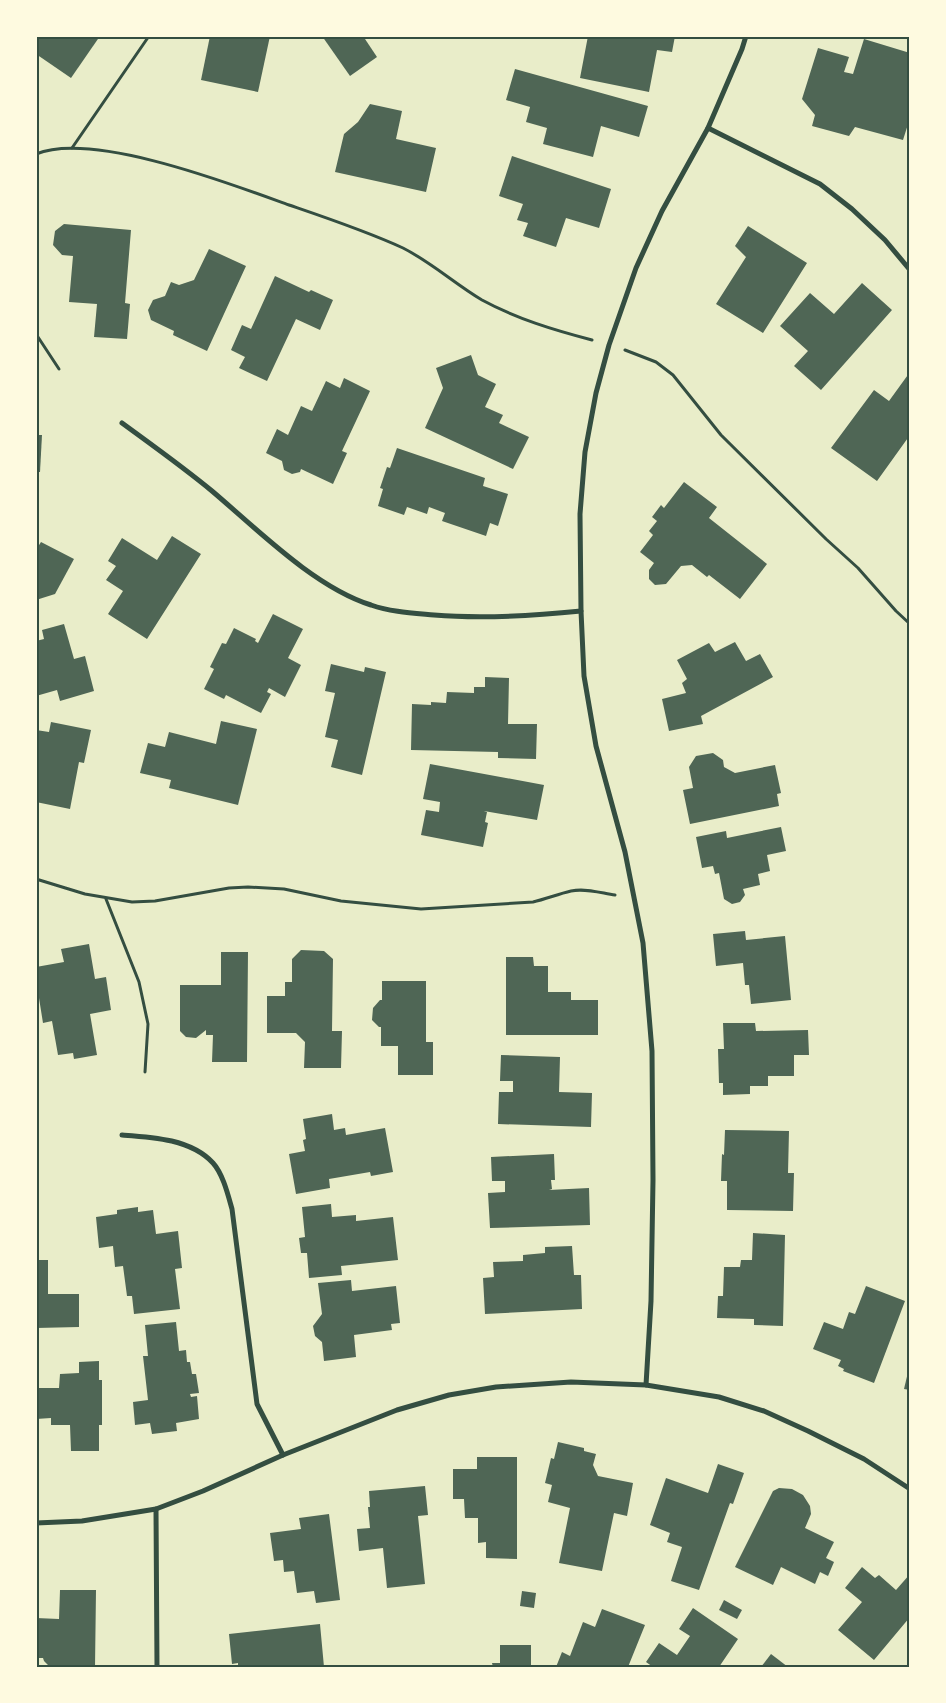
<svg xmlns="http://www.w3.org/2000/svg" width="946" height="1703" font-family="'PT Sans',sans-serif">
  <rect width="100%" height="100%" fill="#e9edc9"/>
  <!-- building -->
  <g fill="#4f6655">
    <path d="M 36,36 L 100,36 L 71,78 L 36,54 Z"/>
    <path d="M 210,36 L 270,36 L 258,92 L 201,80 Z"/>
    <path d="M 322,36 L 363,36 L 377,57 L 350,76 Z"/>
    <path d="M 588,36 L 675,36 L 672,52 L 657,50 L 649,92 L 580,78 Z"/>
    <path d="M 864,39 L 910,53 L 910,118 L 903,140 L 855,127 L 849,136 L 812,126 L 815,115 L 802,99 L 818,48 L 849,57 L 844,72 L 853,74 Z"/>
    <path d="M 515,69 L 648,106 L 639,137 L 601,126 L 593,157 L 543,144 L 547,128 L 526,122 L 530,107 L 506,100 Z"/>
    <path d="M 370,104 L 402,111 L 396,139 L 436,148 L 426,192 L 335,172 L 344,134 L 358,122 Z"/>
    <path d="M 512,156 L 611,189 L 599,228 L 566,218 L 556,247 L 523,236 L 528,223 L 517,220 L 523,204 L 499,196 Z"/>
    <path d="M 64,224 L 131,230 L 125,303 L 130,304 L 127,339 L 94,337 L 97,304 L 69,302 L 73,256 L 62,255 L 53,245 L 55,231 Z"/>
    <path d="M 748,226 L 807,263 L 763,333 L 716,304 L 746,257 L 735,246 Z"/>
    <path d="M 209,249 L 246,266 L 207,351 L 173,335 L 174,331 L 151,320 L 148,310 L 153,300 L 165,296 L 171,282 L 179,285 L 194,280 Z"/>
    <path d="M 275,276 L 309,292 L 311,290 L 333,300 L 320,330 L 296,319 L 267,381 L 239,368 L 245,357 L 231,350 L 242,325 L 251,329 Z"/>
    <path d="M 862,283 L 892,310 L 821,390 L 794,366 L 808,351 L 780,326 L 810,293 L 834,314 Z"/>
    <path d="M 471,355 L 478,375 L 496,384 L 485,407 L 503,415 L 499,423 L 529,437 L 513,469 L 425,428 L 443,388 L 436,368 Z"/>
    <path d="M 910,372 L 910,435 L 877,481 L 831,448 L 874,390 L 889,401 Z"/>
    <path d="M 344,378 L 370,391 L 342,451 L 347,453 L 333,484 L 301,469 L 300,472 L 292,474 L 284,470 L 282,461 L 266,453 L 277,429 L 288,435 L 301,406 L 312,411 L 326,381 L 340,388 Z"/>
    <path d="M 36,435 L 42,435 L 40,472 L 36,472 Z"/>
    <path d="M 397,448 L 485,478 L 483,486 L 508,494 L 498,526 L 490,523 L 486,536 L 442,521 L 445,513 L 429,507 L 427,514 L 407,507 L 404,515 L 378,506 L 383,489 L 380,488 L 387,467 L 390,468 Z"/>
    <path d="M 684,482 L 717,507 L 709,518 L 767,564 L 740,599 L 709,575 L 707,577 L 692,565 L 681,566 L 666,584 L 655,585 L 649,579 L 649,570 L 654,563 L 640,552 L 653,535 L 649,531 L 657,521 L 652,517 L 661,505 L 664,508 Z"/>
    <path d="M 172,536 L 201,554 L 147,639 L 108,614 L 123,591 L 106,580 L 116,566 L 108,561 L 122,538 L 157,560 Z"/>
    <path d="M 41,542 L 74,559 L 55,594 L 36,600 L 36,550 Z"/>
    <path d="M 273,614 L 303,629 L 288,658 L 301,665 L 285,697 L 269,688 L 267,692 L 271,694 L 261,713 L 226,695 L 224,699 L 204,689 L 214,669 L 210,667 L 222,643 L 226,644 L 234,628 L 256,639 L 255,641 L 258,643 Z"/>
    <path d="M 64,624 L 74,659 L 85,656 L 94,691 L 60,701 L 57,690 L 36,696 L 36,641 L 44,639 L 42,630 Z"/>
    <path d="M 735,642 L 746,661 L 760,654 L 773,677 L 701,716 L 703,724 L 669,731 L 662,699 L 686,693 L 682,683 L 687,679 L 677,660 L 709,643 L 715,652 Z"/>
    <path d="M 331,664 L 364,672 L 365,667 L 386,672 L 362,775 L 331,767 L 338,740 L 325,737 L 335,693 L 325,691 Z"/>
    <path d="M 485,677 L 509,678 L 508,724 L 537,724 L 536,759 L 498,758 L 498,752 L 411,750 L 412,704 L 431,705 L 431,702 L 446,703 L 447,692 L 474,693 L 474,687 L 485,687 Z"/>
    <path d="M 221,721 L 257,729 L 238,805 L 169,788 L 171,780 L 140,773 L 148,743 L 165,747 L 169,732 L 216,744 Z"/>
    <path d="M 51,722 L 91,730 L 84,763 L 79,762 L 70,809 L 36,802 L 36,730 L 49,732 Z"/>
    <path d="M 713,753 L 723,760 L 724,767 L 735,773 L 775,765 L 781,793 L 777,794 L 779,806 L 690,824 L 683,790 L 693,788 L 689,767 L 696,756 Z"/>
    <path d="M 430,764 L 544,785 L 537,820 L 484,811 L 487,812 L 485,822 L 488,823 L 483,847 L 421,835 L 426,810 L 439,812 L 440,802 L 423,799 Z"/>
    <path d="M 781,827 L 786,851 L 767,855 L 770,871 L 758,874 L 760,885 L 743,889 L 745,895 L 740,902 L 732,904 L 724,899 L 719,873 L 715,874 L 713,866 L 702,868 L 696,837 L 726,831 L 727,838 Z"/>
    <path d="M 745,931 L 746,940 L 785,936 L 791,1000 L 751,1004 L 749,985 L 745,985 L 743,963 L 716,966 L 713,934 Z"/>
    <path d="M 89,944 L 95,979 L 106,977 L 111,1010 L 90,1014 L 97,1055 L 74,1059 L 73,1053 L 58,1055 L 52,1021 L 43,1023 L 39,998 L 36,999 L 36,967 L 64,962 L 61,949 Z"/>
    <path d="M 301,950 L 324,951 L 333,959 L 332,1031 L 342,1031 L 341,1068 L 304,1068 L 305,1042 L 296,1033 L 267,1033 L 267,996 L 285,996 L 285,982 L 292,982 L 292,959 Z"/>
    <path d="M 221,952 L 248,952 L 247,1062 L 212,1062 L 213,1035 L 206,1035 L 206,1030 L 196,1038 L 186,1037 L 180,1031 L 180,985 L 221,985 Z"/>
    <path d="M 506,957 L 533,957 L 534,966 L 548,966 L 548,992 L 571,992 L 571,1000 L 598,1000 L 598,1035 L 506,1035 Z"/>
    <path d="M 382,981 L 426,981 L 426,1042 L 433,1042 L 433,1075 L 398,1075 L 398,1046 L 381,1046 L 381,1027 L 379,1027 L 372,1020 L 373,1008 L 380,1000 L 382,1000 Z"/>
    <path d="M 723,1023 L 755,1023 L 756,1031 L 808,1030 L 809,1055 L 794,1055 L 794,1076 L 768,1076 L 768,1086 L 750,1086 L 750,1094 L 723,1095 L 723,1083 L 719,1083 L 718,1049 L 724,1049 Z"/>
    <path d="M 501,1055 L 560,1057 L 559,1092 L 592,1093 L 591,1127 L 498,1124 L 499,1092 L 513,1092 L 513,1081 L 500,1081 Z"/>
    <path d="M 332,1114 L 334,1130 L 345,1128 L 346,1135 L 385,1128 L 393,1172 L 371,1176 L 370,1172 L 329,1179 L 330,1188 L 296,1194 L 289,1154 L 305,1151 L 303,1140 L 306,1139 L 303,1119 Z"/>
    <path d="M 725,1130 L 789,1131 L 788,1173 L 794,1173 L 793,1211 L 727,1210 L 727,1181 L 721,1181 L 722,1154 L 724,1155 Z"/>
    <path d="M 554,1154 L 555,1180 L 551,1180 L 552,1189 L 549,1190 L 589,1188 L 590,1225 L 490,1228 L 488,1193 L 505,1192 L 505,1181 L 492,1181 L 491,1157 Z"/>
    <path d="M 331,1204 L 332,1217 L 356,1215 L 356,1221 L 393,1217 L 398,1260 L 341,1266 L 342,1275 L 309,1278 L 307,1253 L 301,1253 L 299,1238 L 305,1237 L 302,1207 Z"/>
    <path d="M 138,1207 L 138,1212 L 153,1210 L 156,1234 L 178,1231 L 182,1268 L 175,1269 L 180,1309 L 134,1314 L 132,1296 L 127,1296 L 123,1266 L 115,1267 L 113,1246 L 99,1248 L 96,1217 L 117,1214 L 117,1210 Z"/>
    <path d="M 753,1233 L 785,1235 L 783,1326 L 754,1325 L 754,1319 L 717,1318 L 718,1296 L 723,1296 L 724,1267 L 740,1267 L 741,1260 L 752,1260 Z"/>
    <path d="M 572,1246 L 574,1275 L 581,1275 L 582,1309 L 485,1314 L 483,1278 L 494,1277 L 493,1262 L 523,1261 L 523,1255 L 545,1253 L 545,1247 Z"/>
    <path d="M 36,1260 L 48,1260 L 48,1294 L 79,1294 L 79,1327 L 36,1328 Z"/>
    <path d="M 351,1280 L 352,1291 L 396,1286 L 400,1323 L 391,1324 L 392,1330 L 354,1335 L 356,1357 L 324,1361 L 322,1342 L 315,1336 L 313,1326 L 322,1314 L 318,1283 Z"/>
    <path d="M 866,1286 L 905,1301 L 874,1383 L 843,1371 L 844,1369 L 838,1366 L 841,1360 L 813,1349 L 824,1322 L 843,1329 L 849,1312 L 855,1314 Z"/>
    <path d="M 176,1322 L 179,1351 L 186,1350 L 187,1362 L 190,1362 L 192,1374 L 196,1374 L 199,1393 L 190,1394 L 191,1397 L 197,1396 L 199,1419 L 176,1423 L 177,1431 L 152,1434 L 150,1423 L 135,1425 L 133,1402 L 148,1400 L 143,1356 L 148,1356 L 145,1325 Z"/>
    <path d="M 99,1361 L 99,1380 L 102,1380 L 102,1425 L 99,1425 L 99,1451 L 71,1451 L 70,1425 L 51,1425 L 51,1418 L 36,1419 L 36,1388 L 59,1388 L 60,1374 L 79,1373 L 79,1362 Z"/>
    <path d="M 909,1368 L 910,1368 L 910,1390 L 904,1389 Z"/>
    <path d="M 558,1442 L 584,1448 L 584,1451 L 596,1454 L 593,1465 L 598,1476 L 633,1483 L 627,1516 L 614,1513 L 602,1571 L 559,1563 L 570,1508 L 548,1502 L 552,1485 L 545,1483 L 551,1458 L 554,1459 Z"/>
    <path d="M 477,1457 L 517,1457 L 517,1559 L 486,1558 L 486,1542 L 478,1543 L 478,1518 L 465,1518 L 464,1499 L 453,1499 L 453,1469 L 477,1469 Z"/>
    <path d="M 718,1464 L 744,1473 L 733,1504 L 730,1503 L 699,1590 L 671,1581 L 682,1547 L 667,1542 L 670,1533 L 650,1525 L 666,1478 L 708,1493 Z"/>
    <path d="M 425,1486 L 428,1515 L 418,1516 L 425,1584 L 387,1588 L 383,1548 L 359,1551 L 357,1529 L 370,1528 L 368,1507 L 370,1507 L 369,1491 Z"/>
    <path d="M 779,1488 L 792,1489 L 803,1495 L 810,1506 L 811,1514 L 805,1528 L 834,1542 L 826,1558 L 834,1562 L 828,1576 L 820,1572 L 815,1584 L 781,1567 L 773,1585 L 735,1567 L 773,1491 Z"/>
    <path d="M 329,1514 L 340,1600 L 316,1603 L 314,1591 L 297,1593 L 294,1571 L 284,1572 L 283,1560 L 274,1561 L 270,1533 L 301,1529 L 299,1518 Z"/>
    <path d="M 862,1567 L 875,1578 L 879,1575 L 896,1590 L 910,1574 L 910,1617 L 874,1660 L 838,1630 L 862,1602 L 845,1588 Z"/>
    <path d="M 60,1590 L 96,1590 L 95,1667 L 50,1667 L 44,1661 L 43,1658 L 36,1658 L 36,1618 L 59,1619 Z"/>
    <path d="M 522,1591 L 536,1593 L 534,1608 L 520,1606 Z"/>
    <path d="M 724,1600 L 742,1610 L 737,1619 L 719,1610 Z"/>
    <path d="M 693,1608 L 738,1639 L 719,1667 L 653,1667 L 646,1662 L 659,1643 L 677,1655 L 690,1636 L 679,1629 Z"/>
    <path d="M 602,1609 L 645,1625 L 628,1667 L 556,1667 L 562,1652 L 570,1656 L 583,1622 L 595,1627 Z"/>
    <path d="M 320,1624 L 324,1667 L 238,1667 L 238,1663 L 232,1664 L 229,1634 Z"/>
    <path d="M 500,1645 L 531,1645 L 531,1667 L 493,1667 L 492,1663 L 500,1663 Z"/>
    <path d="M 771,1654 L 788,1667 L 761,1667 Z"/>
  </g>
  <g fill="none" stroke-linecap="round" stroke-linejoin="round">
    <!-- path -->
    <g stroke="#344e41" stroke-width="3">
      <path d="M 72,148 L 149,36"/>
      <path d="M 36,154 C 93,131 231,184 289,205 C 327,218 366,231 403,248 C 431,262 455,284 482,300 C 517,319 554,330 592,340"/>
      <path d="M 36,334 L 59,369"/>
      <path d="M 625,350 L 656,362 L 673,375 L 721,435 L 826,539 L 858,568 L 896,611 L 910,624"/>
      <path d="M 36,879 L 85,894 L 132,902 L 155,901 L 229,888 L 248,887 L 284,889 L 341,901 L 421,909 L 533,902 C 546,899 558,894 571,891 C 586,888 601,893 615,895"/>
      <path d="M 106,899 L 139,982 L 148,1024 L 145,1072"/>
    </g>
    <!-- minor -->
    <g stroke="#344e41" stroke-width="5">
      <path d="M 708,128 L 820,184 L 852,209 L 885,240 L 910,270"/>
      <path d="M 122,423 C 152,445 183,467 212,491 C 257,529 314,587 371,605 C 391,612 412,613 434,615 C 483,619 532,616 581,611"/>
      <path d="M 122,1135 C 152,1137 191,1139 213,1163 C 223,1174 228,1195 232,1209 L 257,1404 L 283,1455"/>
      <path d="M 646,1385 L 651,1301 L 653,1180 L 652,1051 L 643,943 L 625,852 L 596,746 L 584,676 L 581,611 L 580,514 L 585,452 L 596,393 L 609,345 L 636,268 L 662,211 L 708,128 L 742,49 L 746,36"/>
      <path d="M 156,1509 L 157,1667"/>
      <path d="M 36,1523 L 82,1521 L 156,1509 L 203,1491 L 283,1455 L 397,1410 L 449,1395 L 496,1387 L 571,1382 L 646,1385 L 719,1397 L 764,1411 L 808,1431 L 864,1459 L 910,1489"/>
    </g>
  </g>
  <!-- border -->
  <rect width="946" height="1703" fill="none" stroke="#fefae0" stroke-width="75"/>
  <rect x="38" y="38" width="870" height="1628" fill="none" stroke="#344e41" stroke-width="2"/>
</svg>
